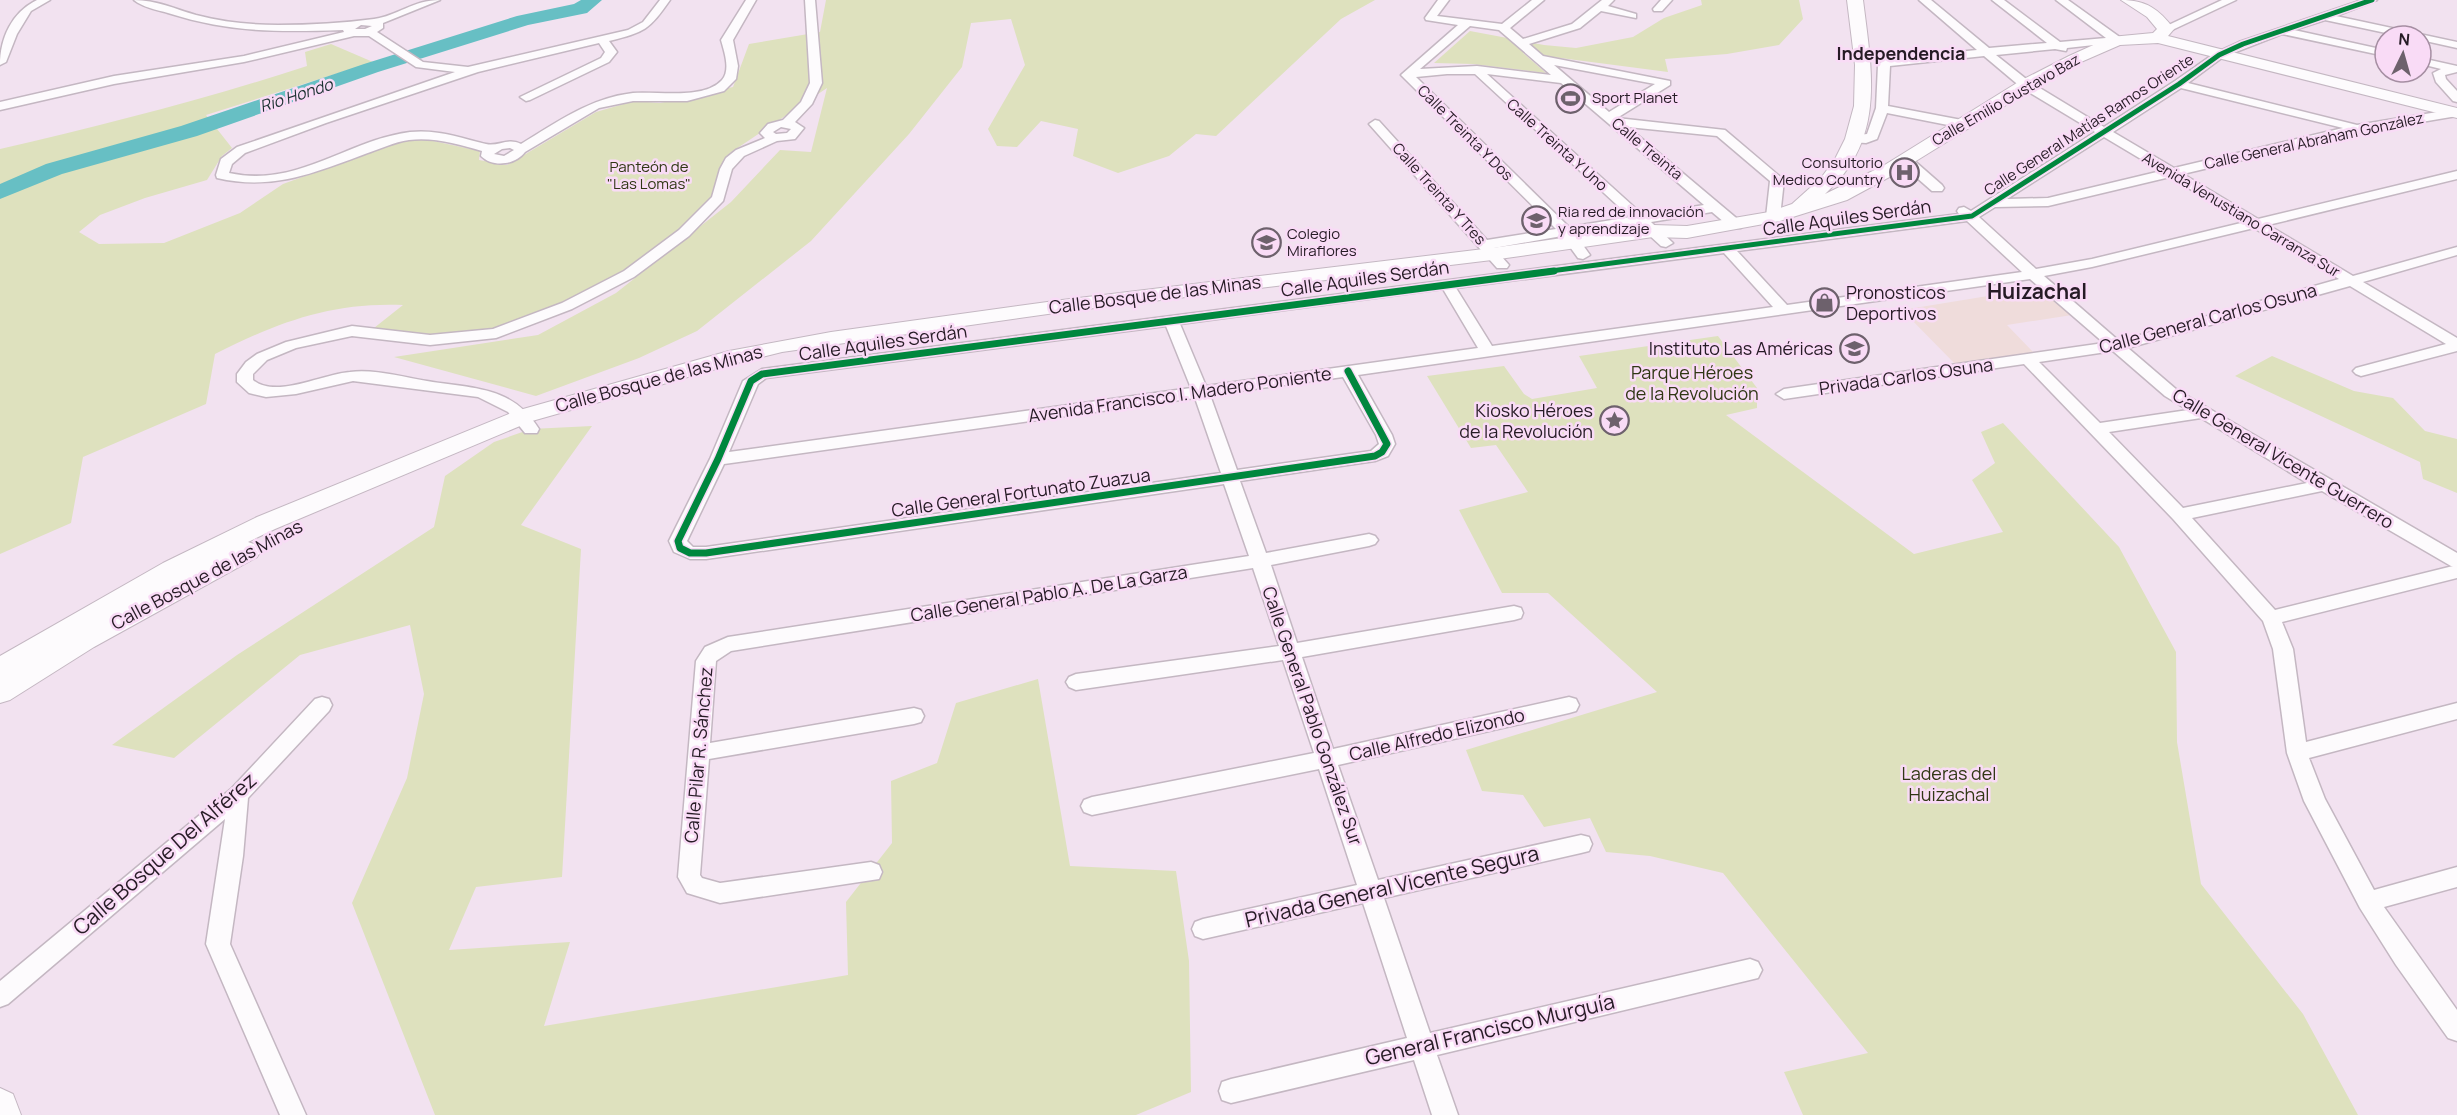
<svg xmlns="http://www.w3.org/2000/svg" width="2457" height="1115" font-family="Manrope,sans-serif">
  <rect width="100%" height="100%" fill="#f2e2f0"/>
  <!-- commercial -->
  <path fill="#efdcdb" d="M 2043,287 L 2072,315 L 2007,325 L 2036,355 L 1958,367 L 1902,310 Z"/>
  <!-- green -->
  <g fill="#dee1be">
    <path d="M 826,0 L 1375,0 L 1341,19 L 1216,136 L 1196,134 L 1169,156 L 1118,173 L 1073,156 L 1078,129 L 1041,121 L 1017,147 L 997,146 L 988,129 L 1025,65 L 1011,19 L 971,23 L 962,67 L 909,134 L 811,241 L 697,331 L 639,358 L 536,396 L 394,357 L 538,335 L 616,293 L 731,202 L 780,150 L 811,152 L 827,88 L 730,153 L 719,169 L 714,198 L 676,234 L 624,273 L 563,303 L 495,330 L 429,337 L 374,328 L 403,305 C 332,302 278,322 215,354 L 206,404 L 83,457 L 71,523 L 0,554 L 0,149 C 104,125 206,99 307,66 L 305,52 L 331,44 L 373,62 L 206,115 L 232,148 L 222,156 L 207,180 L 145,198 L 100,215 L 79,232 L 99,244 L 164,243 L 240,213 L 283,184 L 402,141 L 424,139 L 480,151 L 479,160 L 507,165 L 596,112 L 634,101 L 660,103 L 733,87 L 749,44 L 820,32 Z"/>
    <path d="M 1701,0 L 1799,0 L 1803,19 L 1779,45 L 1727,54 L 1665,59 L 1668,72 L 1523,53 L 1546,73 L 1473,64 L 1434,63 L 1470,31 L 1544,45 L 1576,48 L 1633,37 L 1664,18 L 1702,5 Z"/>
    <path d="M 1718,336 L 1757,388 L 1757,408 L 1726,415 L 1914,554 L 2003,532 L 1972,480 L 1995,463 L 1981,432 L 2003,423 L 2119,547 L 2176,652 L 2177,742 L 2201,884 L 2303,1014 L 2358,1115 L 1803,1115 L 1784,1072 L 1868,1053 L 1723,873 L 1650,856 L 1606,852 L 1590,818 L 1544,827 L 1523,795 L 1482,791 L 1466,750 L 1657,692 L 1548,593 L 1502,593 L 1459,510 L 1528,492 L 1496,445 L 1471,448 L 1427,376 L 1504,366 L 1524,394 L 1532,399 L 1597,388 L 1579,356 Z"/>
    <path d="M 2272,356 L 2354,391 L 2393,398 L 2425,431 L 2457,439 L 2457,493 L 2423,479 L 2420,462 L 2235,376 Z"/>
    <path d="M 592,426 L 521,525 L 581,549 L 562,877 L 476,887 L 449,950 L 570,942 L 544,1026 L 848,975 L 846,902 L 892,843 L 891,781 L 937,763 L 956,703 L 1038,679 L 1070,866 L 1176,871 L 1189,961 L 1191,1092 L 1136,1115 L 435,1115 L 352,903 L 407,778 L 424,694 L 410,625 L 300,655 L 174,758 L 112,745 L 237,655 L 434,527 L 445,476 L 494,442 L 531,429 Z"/>
  </g>
  <g fill="none" stroke-linecap="round" stroke-linejoin="round">
    <!-- river -->
    <path fill="#67bfc4" fill-rule="evenodd" d="M 581,0 L 602,0 L 587,13 L 528,25 L 378,72 L 197,136 L 62,174 L 0,199 L 0,184 L 46,164 L 181,126 L 364,64 L 517,16 L 574,4 Z"/>
    <defs>
      <g id="street">
        <path d="M 37,0 L 50,0 L 31,11 L 17,34 L 6,62 L 0,65 C 0,38 12,12 37,0 Z"/>
        <path d="M 134,0 C 156,0 175,9 196,15 C 223,22 250,25 278,25 C 311,25 343,23 374,19 C 397,16 413,0 440,0 L 383,23 L 383,28 L 377,32 L 423,62 L 468,67 L 628,30 L 643,22 L 660,0 L 670,0 C 649,30 645,32 609,41 L 617,52 L 609,62 L 530,100 L 526,101 L 520,97 L 601,58 L 605,52 L 599,43 L 478,72 L 326,123 L 245,153 L 232,164 L 229,173 C 298,188 347,140 410,132 C 437,129 461,138 486,144 C 498,147 508,137 521,144 C 557,122 590,98 633,93 C 658,91 704,100 722,80 C 731,70 724,51 721,40 L 746,0 L 756,0 L 733,40 L 738,66 L 736,79 L 724,91 L 687,101 L 633,101 L 599,108 L 525,152 C 515,165 493,168 481,156 L 482,151 C 458,144 434,137 409,140 C 394,142 380,149 365,154 C 314,173 272,191 217,178 L 216,175 L 221,159 L 237,147 L 455,72 L 416,67 L 369,36 L 354,36 L 244,62 L 114,84 L 0,110 L 0,102 L 114,76 L 244,56 L 344,32 L 343,30 C 278,32 231,33 168,13 C 157,10 142,7 134,0 ZM 361,25 L 372,26 L 365,29 L 355,29 ZM 510,148 L 514,150 L 504,156 L 494,154 L 502,149 Z"/>
        <path d="M 805,0 L 815,0 L 822,83 L 812,104 L 795,122 L 804,128 L 795,139 L 777,141 L 744,156 L 732,169 L 723,201 L 689,236 L 634,277 L 572,309 L 496,338 L 430,345 L 352,336 L 296,348 L 267,360 L 253,374 L 253,380 C 276,399 322,374 350,372 C 375,369 402,377 427,381 C 472,389 512,385 539,429 L 537,433 L 525,433 L 508,412 L 478,397 L 353,381 L 296,394 L 266,397 L 249,393 L 237,382 L 237,374 L 246,362 L 257,354 L 286,342 L 352,326 L 430,335 L 493,329 L 562,303 L 624,271 L 679,230 L 712,197 L 720,169 L 726,158 L 736,150 L 765,138 L 760,133 L 768,124 L 783,120 L 801,102 L 810,83 ZM 781,127 L 791,129 L 787,133 L 776,134 L 773,132 Z"/>
        <path d="M 1438,0 L 1449,0 L 1437,16 L 1502,24 L 1532,0 L 1544,0 L 1510,28 L 1523,39 L 1572,24 L 1602,0 L 1614,0 L 1608,6 L 1636,14 L 1636,18 L 1601,11 L 1580,28 L 1529,44 L 1543,56 L 1670,81 L 1670,85 L 1617,118 L 1725,130 L 1784,180 L 1780,217 L 1773,221 L 1766,217 L 1770,181 L 1717,136 L 1628,127 L 1741,222 L 1743,225 L 1741,228 L 1731,228 L 1712,212 L 1651,222 L 1673,243 L 1666,247 L 1661,246 L 1637,224 L 1575,234 L 1590,255 L 1583,259 L 1578,258 L 1562,236 L 1494,248 L 1509,265 L 1507,268 L 1497,268 L 1369,124 L 1375,120 L 1379,121 L 1487,240 L 1556,229 L 1401,75 L 1458,25 L 1426,20 L 1425,18 ZM 1470,26 L 1499,30 L 1551,75 L 1477,66 L 1420,69 ZM 1554,65 L 1655,84 L 1609,112 ZM 1447,74 L 1475,74 L 1630,217 L 1569,227 L 1416,77 ZM 1487,74 L 1561,83 L 1704,205 L 1643,215 Z"/>
        <path d="M 1661,0 L 1672,0 L 1662,11 L 1654,11 L 1653,9 Z"/>
        <path d="M 1919,0 L 1931,0 L 1989,48 L 2047,43 L 1992,0 L 2004,0 L 2060,42 L 2106,38 L 2056,0 L 2068,0 L 2121,38 L 2121,42 L 2067,48 L 2066,51 L 2055,49 L 1996,55 L 2030,82 L 2104,127 L 2175,81 L 2215,53 L 2239,42 L 2362,0 L 2377,0 L 2336,16 L 2457,42 L 2457,48 L 2421,40 L 2421,36 L 2400,36 L 2325,20 L 2294,30 L 2385,50 L 2385,56 L 2282,34 L 2223,57 L 2188,83 L 2357,125 L 2456,109 L 2457,116 L 2356,133 L 2183,174 L 2258,219 L 2457,171 L 2457,179 L 2268,225 L 2353,276 L 2457,247 L 2457,255 L 2363,282 L 2457,338 L 2457,351 L 2361,376 L 2356,374 L 2353,371 L 2356,368 L 2446,344 L 2350,286 L 2128,348 L 2177,390 L 2457,553 L 2457,578 L 2282,622 L 2293,649 L 2306,742 L 2457,703 L 2457,719 L 2309,758 L 2325,799 L 2374,890 L 2457,867 L 2457,887 L 2384,907 L 2457,1010 L 2457,1041 L 2448,1038 L 2396,965 L 2360,908 L 2304,801 L 2287,753 L 2273,649 L 2263,621 L 2173,519 L 2024,364 L 1784,399 L 1776,394 L 1784,389 L 2104,343 L 2030,279 L 1358,375 L 1392,435 L 1395,444 L 1388,456 L 1375,461 L 1240,481 L 1266,553 L 1369,534 L 1375,536 L 1378,540 L 1375,544 L 1369,546 L 1271,565 L 1297,643 L 1514,606 L 1521,608 L 1523,613 L 1521,618 L 1514,620 L 1302,657 L 1333,749 L 1569,697 L 1576,699 L 1579,705 L 1576,711 L 1569,713 L 1338,765 L 1378,880 L 1581,835 L 1589,837 L 1592,844 L 1589,851 L 1581,853 L 1384,898 L 1430,1033 L 1750,959 L 1758,962 L 1762,970 L 1758,978 L 1437,1055 L 1458,1115 L 1432,1115 L 1414,1060 L 1231,1103 L 1222,1100 L 1219,1091 L 1222,1082 L 1231,1079 L 1407,1038 L 1363,903 L 1203,939 L 1195,936 L 1192,929 L 1195,922 L 1203,919 L 1357,885 L 1319,769 L 1092,815 L 1084,812 L 1081,806 L 1084,800 L 1092,797 L 1314,753 L 1283,660 L 1076,690 L 1069,687 L 1066,682 L 1069,677 L 1076,674 L 1279,646 L 1253,568 L 731,651 L 716,661 L 710,743 L 914,708 L 921,710 L 924,716 L 921,722 L 914,724 L 709,759 L 700,875 L 702,878 L 720,883 L 871,862 L 879,865 L 882,872 L 879,879 L 720,903 L 687,893 L 678,877 L 696,661 L 705,647 L 728,637 L 1249,556 L 1224,484 L 706,559 L 690,559 L 674,552 L 669,541 L 710,459 L 743,381 L 762,369 L 1959,214 L 1957,211 L 1959,208 L 1964,207 L 1971,211 L 2095,132 L 2022,88 L 1984,56 L 1890,66 L 1888,106 L 1967,121 L 1969,124 L 1967,127 L 1963,128 L 1887,113 L 1877,139 L 1866,143 L 1850,142 L 1848,139 L 1850,136 L 1867,134 L 1876,108 L 1878,65 L 1885,59 L 1977,50 ZM 2181,88 L 2343,128 L 2174,168 L 2113,132 ZM 2104,137 L 2161,171 L 2048,198 L 2007,199 ZM 2170,177 L 2245,222 L 2092,259 L 2036,269 L 1979,217 L 1995,207 L 2048,206 ZM 1967,221 L 2022,272 L 1787,305 L 1737,251 ZM 2254,228 L 2339,279 L 2119,341 L 2044,276 L 2092,267 ZM 1724,253 L 1773,307 L 1492,346 L 1456,288 ZM 1443,289 L 1478,348 L 1206,386 L 1180,324 ZM 1166,326 L 1191,388 L 729,452 L 758,384 L 766,378 ZM 2113,351 L 2165,396 L 2188,410 L 2100,423 L 2039,362 ZM 1343,377 L 1376,435 L 1379,444 L 1371,451 L 1237,470 L 1210,395 ZM 1195,398 L 1221,473 L 706,547 L 693,547 L 687,541 L 724,464 ZM 2201,418 L 2307,483 L 2183,508 L 2109,432 ZM 2322,491 L 2451,566 L 2453,566 L 2275,610 L 2192,518 Z"/>
        <path d="M 2222,0 L 2236,0 L 2170,31 L 2166,32 L 2160,29 Z"/>
        <path d="M 2421,58 L 2457,66 L 2457,72 L 2445,75 L 2446,79 L 2457,91 L 2457,102 L 2453,101 L 2436,82 L 2433,73 L 2441,69 L 2421,64 Z"/>
        <path d="M 1905,156 L 1910,157 L 1942,185 L 1944,188 L 1942,191 L 1932,191 L 1900,163 L 1899,160 L 1900,157 Z"/>
        <path d="M 322,697 L 329,699 L 332,705 L 329,711 L 248,798 L 243,856 L 230,944 L 306,1115 L 280,1115 L 206,944 L 225,819 L 8,1004 L 0,1007 L 0,981 L 231,789 L 315,699 Z"/>
      </g>
      <g id="secondary">
        <path d="M 1847,0 L 1863,0 C 1872,72 1886,140 1825,194 L 1883,166 L 2020,81 L 2069,56 L 2111,37 L 2153,33 L 2157,29 L 2147,17 L 2121,0 C 2146,0 2159,9 2174,29 L 2168,36 L 2457,108 L 2457,118 L 2158,43 L 2120,45 L 2081,62 L 2032,89 L 1895,174 L 1847,200 L 1780,221 L 1687,238 L 1653,237 L 1492,260 L 1062,312 L 782,352 L 741,362 L 532,421 L 275,529 L 248,542 L 257,545 L 261,551 L 257,557 L 94,647 L 10,700 L 0,703 L 0,656 L 163,563 L 257,517 L 516,411 L 729,351 L 831,332 L 1062,300 L 1492,248 L 1653,225 L 1687,226 L 1769,212 L 1792,204 L 1821,178 L 1835,159 L 1845,139 L 1854,106 L 1855,65 Z"/>
        <path d="M 0,1088 L 13,1094 L 21,1115 L 0,1115 Z"/>
      </g>
    </defs>
    <!-- street casing -->
    <use href="#street" stroke="#c4b7c2" stroke-width="3"/>
    <!-- secondary casing -->
    <use href="#secondary" stroke="#c4b7c2" stroke-width="2"/>
    <!-- street -->
    <use href="#street" fill="#fdfbfd" fill-rule="evenodd"/>
    <!-- secondary -->
    <use href="#secondary" fill="#fdfbfd" fill-rule="evenodd"/>
    <defs>
      <path id="cycleway-far1" d="M 1543,272 L 1972,216 L 2179,84 L 2219,55 L 2243,44 L 2372,0"/>
      <path id="cycleway" d="M 1348,371 L 1387,444 L 1382,452 L 1375,456 L 706,553 L 690,553 L 680,548 L 678,541 L 718,459 L 751,381 L 762,374 L 1554,271"/>
    </defs>
    <!-- cycleway-far1 casing -->
    <use href="#cycleway-far1" stroke="#f9dbf6" stroke-width="8"/>
    <!-- cycleway casing -->
    <use href="#cycleway" stroke="#f9dbf6" stroke-width="10"/>
    <!-- cycleway-far1 -->
    <use href="#cycleway-far1" stroke="#00873e" stroke-width="5"/>
    <!-- cycleway -->
    <use href="#cycleway" stroke="#00873e" stroke-width="7"/>
  </g>
  <!-- icons -->
  <defs>
    <symbol id="stadium-ring" viewBox="-11 -11 22 22"><circle r="9.5" fill="#f9dbf6" stroke="#6d616c" stroke-width="1.5"/><path d="M0-5a6.5 5 0 1 0 0 10a6.5 5 0 1 0 0-10ZM-3.5-1.8h7v3.6h-7Z" fill="#6d616c"/></symbol>
    <symbol id="hospital-ring" viewBox="-11 -11 22 22"><circle r="9.5" fill="#f9dbf6" stroke="#6d616c" stroke-width="1.5"/><path d="M-5-5h3v3.5h4V-5h3V5h-3V1.5h-4V5h-3Z" fill="#6d616c"/></symbol>
    <symbol id="university-ring" viewBox="-11 -11 22 22"><circle r="9.5" fill="#f9dbf6" stroke="#6d616c" stroke-width="1.5"/><path d="M0-5L7-2L0 1L-7-2ZM-4 1L0 2.5L4 1V4Q0 6-4 4Z" fill="#6d616c"/></symbol>
    <symbol id="school-ring" viewBox="-11 -11 22 22"><circle r="9.5" fill="#f9dbf6" stroke="#6d616c" stroke-width="1.5"/><path d="M0-5L7-2L0 1L-7-2ZM-4 1L0 2.5L4 1V4Q0 6-4 4Z" fill="#6d616c"/></symbol>
    <symbol id="shop-ring" viewBox="-11 -11 22 22"><circle r="9.5" fill="#f9dbf6" stroke="#6d616c" stroke-width="1.5"/><path d="M-5-2.5h2.3a2.7 3.5 0 0 1 5.4 0H5L5.5 6h-11ZM-1.5-2.5h3a1.5 2.3 0 0 0-3 0Z" fill="#6d616c"/></symbol>
    <symbol id="sight-ring" viewBox="-11 -11 22 22"><circle r="9.5" fill="#f9dbf6" stroke="#6d616c" stroke-width="1.5"/><path d="M0-6L1.8-2.2L6-1.7L2.9 1.2L3.7 5.4L0 3.3L-3.7 5.4L-2.9 1.2L-6-1.7L-1.8-2.2Z" fill="#6d616c"/></symbol>
  </defs>
  <g fill-rule="evenodd">
    <use href="#stadium-ring" x="1554" y="82" width="33" height="33"/>
    <use href="#hospital-ring" x="1888" y="156" width="33" height="33"/>
    <use href="#university-ring" x="1520" y="204" width="33" height="33"/>
    <use href="#school-ring" x="1250" y="226" width="33" height="33"/>
    <use href="#shop-ring" x="1808" y="286" width="33" height="33"/>
    <use href="#school-ring" x="1838" y="332" width="33" height="33"/>
    <use href="#sight-ring" x="1598" y="404" width="33" height="33"/>
  </g>
  <g text-anchor="middle" stroke-width="5" stroke-linejoin="round" paint-order="stroke">
    <!-- far-poi labels -->
    <g font-size="15" fill="#261b25" stroke="#f9dbf6" text-anchor="start">
      <text x="1592" y="103">Sport Planet</text>
      <text x="1883" y="168" text-anchor="end">Consultorio<tspan x="1883" dy="17">Medico Country</tspan></text>
      <text x="1558" y="217">Ria red de innovación<tspan x="1558" dy="17">y aprendizaje</tspan></text>
      <text x="1287" y="239">Colegio<tspan x="1287" dy="17">Miraflores</tspan></text>
    </g>
    <!-- far-street labels -->
    <g font-size="15" fill="#261b25" stroke="#f9dbf6">
      <text transform="translate(2006 100) rotate(-30)" y="5">Calle Emilio Gustavo Baz</text>
      <text transform="translate(2089 125) rotate(-33)" y="5">Calle General Matías Ramos Oriente</text>
      <text transform="translate(1465 133) rotate(45)" y="5">Calle Treinta Y Dos</text>
      <text transform="translate(2314 141) rotate(-12)" y="5">Calle General Abraham González</text>
      <text transform="translate(1557 145) rotate(42)" y="5">Calle Treinta Y Uno</text>
      <text transform="translate(1647 149) rotate(40)" y="5">Calle Treinta</text>
      <text transform="translate(1439 194) rotate(48)" y="5">Calle Treinta Y Tres</text>
      <text transform="translate(2241 215) rotate(31)" y="5">Avenida Venustiano Carranza Sur</text>
    </g>
    <!-- far-park labels -->
    <g font-size="15" fill="#303714" stroke="#f9dbf6">
      <text x="649" y="172">Panteón de<tspan x="649" dy="17">"Las Lomas"</tspan></text>
    </g>
    <!-- far-water labels -->
    <g font-size="16" font-style="italic" fill="#1a3030" stroke="#f9dbf6">
      <text transform="translate(296 95) rotate(-18)" y="6">Rio Hondo</text>
    </g>
    <!-- far-quarter labels -->
    <g font-size="18" font-weight="bold" fill="#261b25" stroke="#f9dbf6">
      <text x="1901" y="60">Independencia</text>
    </g>
    <!-- street labels -->
    <g font-size="18" fill="#261b25" stroke="#f9dbf6">
      <text transform="translate(1847 218) rotate(-8)" y="6">Calle Aquiles Serdán</text>
      <text transform="translate(1365 279) rotate(-8)" y="6">Calle Aquiles Serdán</text>
      <text transform="translate(1155 295) rotate(-7)" y="6">Calle Bosque de las Minas</text>
      <text transform="translate(2208 319) rotate(-15)" y="6">Calle General Carlos Osuna</text>
      <text transform="translate(883 343) rotate(-8)" y="6">Calle Aquiles Serdán</text>
      <text transform="translate(1906 377) rotate(-8)" y="6">Privada Carlos Osuna</text>
      <text transform="translate(659 379) rotate(-15)" y="6">Calle Bosque de las Minas</text>
      <text transform="translate(1180 395) rotate(-8)" y="6">Avenida Francisco I. Madero Poniente</text>
      <text transform="translate(2283 459) rotate(31)" y="6">Calle General Vicente Guerrero</text>
      <text transform="translate(1021 493) rotate(-8)" y="6">Calle General Fortunato Zuazua</text>
      <text transform="translate(207 575) rotate(-28)" y="6">Calle Bosque de las Minas</text>
      <text transform="translate(1049 594) rotate(-9)" y="6">Calle General Pablo A. De La Garza</text>
      <text transform="translate(1312 716) rotate(71)" y="6">Calle General Pablo González Sur</text>
      <text transform="translate(1437 735) rotate(-13)" y="6">Calle Alfredo Elizondo</text>
      <text transform="translate(699 755) rotate(-85)" y="6">Calle Pilar R. Sánchez</text>
    </g>
    <!-- poi labels -->
    <g font-size="18" fill="#261b25" stroke="#f9dbf6" text-anchor="end">
      <text x="1846" y="299" text-anchor="start">Pronosticos<tspan x="1846" dy="21">Deportivos</tspan></text>
      <text x="1833" y="355">Instituto Las Américas</text>
      <text x="1593" y="417">Kiosko Héroes<tspan x="1593" dy="21">de la Revolución</tspan></text>
    </g>
    <!-- park labels -->
    <g font-size="18" fill="#303714" stroke="#f9dbf6">
      <text x="1692" y="379">Parque Héroes<tspan x="1692" dy="21">de la Revolución</tspan></text>
      <text x="1949" y="780">Laderas del<tspan x="1949" dy="21">Huizachal</tspan></text>
    </g>
    <!-- quarter labels -->
    <g font-size="21" font-weight="bold" fill="#261b25" stroke="#f9dbf6">
      <text x="2037" y="299">Huizachal</text>
    </g>
    <!-- near-street labels -->
    <g font-size="21" fill="#261b25" stroke="#f9dbf6">
      <text transform="translate(165 854) rotate(-41)" y="7">Calle Bosque Del Alférez</text>
      <text transform="translate(1392 887) rotate(-13)" y="7">Privada General Vicente Segura</text>
      <text transform="translate(1490 1030) rotate(-13)" y="7">General Francisco Murguía</text>
    </g>
  </g>
  <!-- north arrow -->
  <g transform="translate(2403 54) rotate(5)"><circle r="28" fill="#f9dbf6" stroke="#a58ea2" stroke-width="1.5"/>
  <path d="M0-4.5L10 22L0 15L-10 22Z" fill="#6d616c"/>
  <text y="-9" font-size="16" font-weight="bold" text-anchor="middle" fill="#261b25">N</text>
  </g>
</svg>
